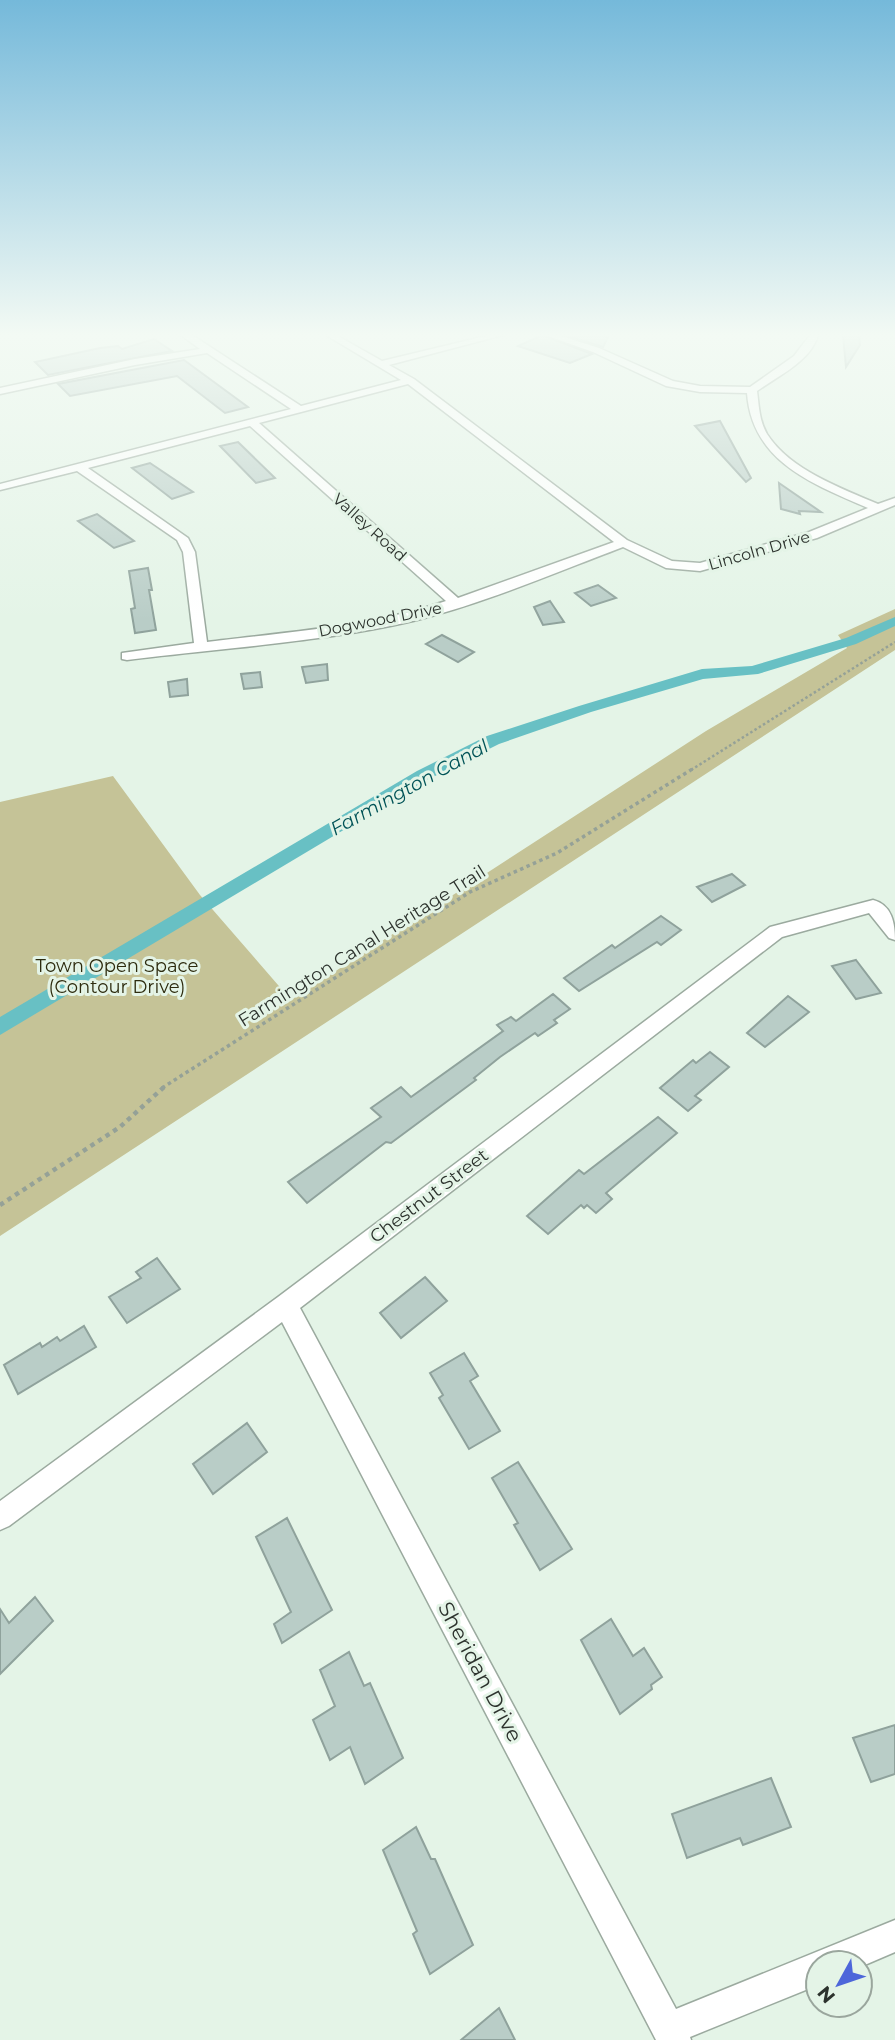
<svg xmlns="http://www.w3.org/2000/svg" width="895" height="2040" font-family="Montserrat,sans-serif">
  <rect width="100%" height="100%" fill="#e4f4e7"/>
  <!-- green -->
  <path fill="#c5c397" d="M 895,609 L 895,650 L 0,1236 L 0,802 L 113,776 L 200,895 L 291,1000 L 706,731 L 847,648 L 838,635 Z"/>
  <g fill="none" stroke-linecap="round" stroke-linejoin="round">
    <!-- canal -->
    <path fill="#68c0c4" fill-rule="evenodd" d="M 895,617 L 895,626 L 856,644 L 758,674 L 703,679 L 591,712 L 499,744 L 429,779 L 0,1035 L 0,1017 L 417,771 L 487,736 L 579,706 L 702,669 L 752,666 L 846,638 Z"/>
  </g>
  <!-- building -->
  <g fill="#b9cdc7" stroke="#8fa29c" stroke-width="2">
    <path d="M 538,335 L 542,335 L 592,354 L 570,363 L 518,346 L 538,337 Z"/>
    <path d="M 565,335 L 609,335 L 603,347 Z"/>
    <path d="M 843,335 L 859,335 L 860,345 L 846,367 Z"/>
    <path d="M 154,339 L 172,351 L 48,375 L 35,362 L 100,348 L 118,346 L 122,349 Z"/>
    <path d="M 184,360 L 248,407 L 225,413 L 177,376 L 70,396 L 58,384 Z"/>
    <path d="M 720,421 L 751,478 L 746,482 L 695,426 Z"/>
    <path d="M 238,442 L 275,478 L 256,483 L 220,446 Z"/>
    <path d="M 150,463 L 193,492 L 172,499 L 132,468 Z"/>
    <path d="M 779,483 L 821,512 L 799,511 L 800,514 L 781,509 Z"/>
    <path d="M 97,514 L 134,541 L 114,548 L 78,521 Z"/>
    <path d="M 148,568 L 152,590 L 149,590 L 156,630 L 135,633 L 131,609 L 135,608 L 129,571 Z"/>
    <path d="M 598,585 L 616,598 L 591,606 L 575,593 Z"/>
    <path d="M 550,601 L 564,622 L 543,625 L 534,607 Z"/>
    <path d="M 442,635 L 474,652 L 458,662 L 426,644 Z"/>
    <path d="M 327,664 L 328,680 L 306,683 L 302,667 Z"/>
    <path d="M 260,672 L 262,687 L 244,689 L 241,674 Z"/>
    <path d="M 187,679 L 188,695 L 170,697 L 168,682 Z"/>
    <path d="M 732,874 L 745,885 L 712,902 L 697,887 Z"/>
    <path d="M 661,916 L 681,930 L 661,945 L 657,942 L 579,991 L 564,978 L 612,945 L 615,948 Z"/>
    <path d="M 856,960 L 881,993 L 856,999 L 832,966 Z"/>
    <path d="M 553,994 L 570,1009 L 554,1020 L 557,1023 L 538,1036 L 535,1033 L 500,1057 L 474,1078 L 476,1080 L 391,1143 L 386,1142 L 307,1203 L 288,1182 L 381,1117 L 371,1108 L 401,1087 L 411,1097 L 503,1031 L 497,1025 L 511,1017 L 516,1021 Z"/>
    <path d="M 788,996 L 809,1012 L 765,1047 L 747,1033 Z"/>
    <path d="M 710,1052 L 729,1067 L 695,1096 L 701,1100 L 688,1111 L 660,1088 L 693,1060 L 696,1063 Z"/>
    <path d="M 658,1117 L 677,1133 L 606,1193 L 612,1199 L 596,1213 L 587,1205 L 584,1208 L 581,1205 L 548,1234 L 527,1216 L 579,1170 L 584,1174 Z"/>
    <path d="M 157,1258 L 180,1289 L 127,1323 L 109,1297 L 141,1278 L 136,1272 Z"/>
    <path d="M 425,1277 L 447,1301 L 401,1338 L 380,1313 Z"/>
    <path d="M 84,1326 L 96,1347 L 18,1394 L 4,1365 L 40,1343 L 42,1347 L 57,1337 L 60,1341 Z"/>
    <path d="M 464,1353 L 478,1376 L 470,1381 L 500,1431 L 469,1449 L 439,1398 L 443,1395 L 430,1373 Z"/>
    <path d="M 247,1423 L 267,1452 L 213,1494 L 193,1464 Z"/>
    <path d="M 518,1462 L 572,1549 L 540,1570 L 514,1525 L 518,1523 L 492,1478 Z"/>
    <path d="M 287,1518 L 332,1610 L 282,1643 L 274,1624 L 291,1612 L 256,1537 Z"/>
    <path d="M 35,1597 L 53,1621 L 0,1674 L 0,1609 L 9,1623 Z"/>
    <path d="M 611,1619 L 633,1656 L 644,1648 L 662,1677 L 651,1685 L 652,1689 L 620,1714 L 581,1640 Z"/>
    <path d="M 349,1652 L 364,1686 L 370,1683 L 403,1758 L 365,1784 L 350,1747 L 330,1760 L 313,1720 L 335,1706 L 320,1670 Z"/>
    <path d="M 895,1725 L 895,1774 L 871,1782 L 853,1738 Z"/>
    <path d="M 771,1778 L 791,1827 L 743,1845 L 740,1838 L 687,1858 L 672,1814 Z"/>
    <path d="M 416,1827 L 431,1859 L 435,1859 L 473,1945 L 430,1974 L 413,1934 L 417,1931 L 383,1850 Z"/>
    <path d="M 499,2008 L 515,2040 L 461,2040 Z"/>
  </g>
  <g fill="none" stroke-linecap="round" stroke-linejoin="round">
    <defs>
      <g id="minor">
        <path d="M 181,335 L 192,335 L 301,406 L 401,380 L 326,335 L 336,335 L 382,361 L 490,335 L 503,335 L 389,365 L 414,379 L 627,540 L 672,561 L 700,563 L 809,532 L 868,508 C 813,484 752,462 747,393 L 700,392 L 666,386 L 593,352 L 545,335 L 558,335 L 599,348 L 673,381 L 700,386 L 750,387 L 794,356 L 810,335 L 818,335 C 811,361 778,376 757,391 C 759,406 759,420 767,434 C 790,470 841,488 878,504 L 895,498 L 895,505 L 817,538 L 700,571 L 666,568 L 623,547 C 557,572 485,603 417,620 C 326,642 221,648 127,660 L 122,659 L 122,653 L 194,643 L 183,552 L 177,540 L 77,471 L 0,490 L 0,484 L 291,409 L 207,353 L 135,365 L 0,394 L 0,388 L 135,359 L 200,349 ZM 408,384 L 614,542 L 458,598 L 259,423 ZM 250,426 L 446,601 C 370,627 287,632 207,642 L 195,552 L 188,538 L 88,468 Z"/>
        <path d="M 873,900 C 892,905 895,923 895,940 L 889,938 L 869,913 L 782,937 L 300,1308 L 676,2009 L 895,1920 L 895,1952 L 860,1967 L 860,1963 L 818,1963 L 818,1985 L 690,2037 L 691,2040 L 656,2040 L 282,1322 L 9,1526 L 0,1530 L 0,1501 L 278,1297 L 770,927 Z"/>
      </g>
    </defs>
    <!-- minor casing -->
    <use href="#minor" stroke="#9baa9f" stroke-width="3"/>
    <!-- path-far2 -->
    <path stroke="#95a197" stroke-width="2.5" stroke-dasharray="2.5 2.5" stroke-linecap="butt" d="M 691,770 L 895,642"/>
    <!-- path-far1 -->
    <path stroke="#95a197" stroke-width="3.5" stroke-dasharray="3.5 3.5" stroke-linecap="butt" d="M 162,1088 L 470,892 L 557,853 L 694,768"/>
    <!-- path -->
    <path stroke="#95a197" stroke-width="4.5" stroke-dasharray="4.5 4.5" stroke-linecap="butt" d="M 0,1205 L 120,1127 L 164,1087"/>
    <!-- minor -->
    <use href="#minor" fill="#fff" fill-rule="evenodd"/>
  </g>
  <!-- sky -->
  <linearGradient id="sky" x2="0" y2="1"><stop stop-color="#75b9da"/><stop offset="0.54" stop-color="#f3faf4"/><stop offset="1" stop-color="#f3faf4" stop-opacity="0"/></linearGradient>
  <rect width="895" height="620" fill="url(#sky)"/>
  <g text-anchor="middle" stroke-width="6" stroke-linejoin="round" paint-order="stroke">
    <!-- far-street labels -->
    <g font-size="16" fill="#2c322d" stroke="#e4f4e7">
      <text transform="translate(370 527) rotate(42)" y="6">Valley Road</text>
      <text transform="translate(759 550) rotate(-16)" y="6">Lincoln Drive</text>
      <text transform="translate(380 619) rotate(-11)" y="6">Dogwood Drive</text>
    </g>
    <!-- street labels -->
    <g font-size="18" fill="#2c322d" stroke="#e4f4e7">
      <text transform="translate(362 946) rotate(-32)" y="6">Farmington Canal Heritage Trail</text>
      <text transform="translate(429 1196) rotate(-37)" y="6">Chestnut Street</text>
    </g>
    <!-- park labels -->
    <g font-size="18" fill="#2d2b0e" stroke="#e4f4e7">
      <text x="117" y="972">Town Open Space<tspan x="117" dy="21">(Contour Drive)</tspan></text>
    </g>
    <!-- water labels -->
    <g font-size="19" font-style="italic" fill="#005357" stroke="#e4f4e7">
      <text transform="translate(409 787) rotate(-29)" y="7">Farmington Canal</text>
    </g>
    <!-- near-street labels -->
    <g font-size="21" fill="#2c322d" stroke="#e4f4e7">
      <text transform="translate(480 1672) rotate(62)" y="7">Sheridan Drive</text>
    </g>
  </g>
  <!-- north arrow -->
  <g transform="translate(839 1984) rotate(230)"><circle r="33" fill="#e4f4e7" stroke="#9aa69d" stroke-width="2"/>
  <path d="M0-5L12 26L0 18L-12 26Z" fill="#4d66da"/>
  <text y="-10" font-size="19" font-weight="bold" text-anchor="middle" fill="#2c322d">N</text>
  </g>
</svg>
